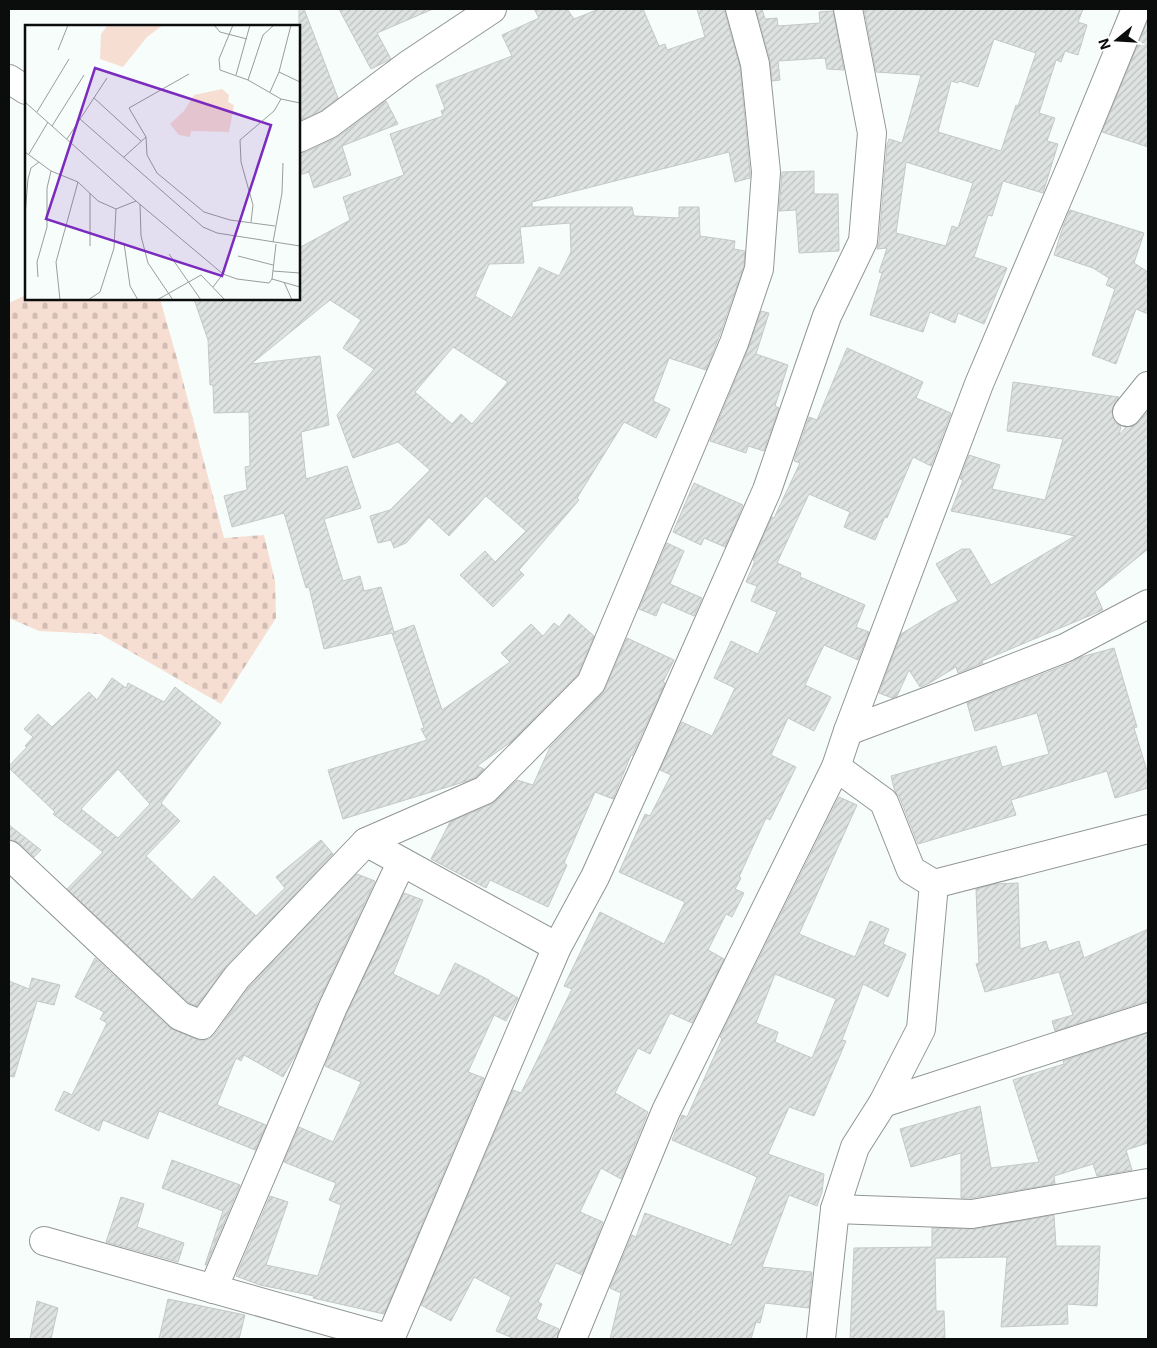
<svg xmlns="http://www.w3.org/2000/svg" width="1157" height="1348" font-family="Inter,sans-serif">
  <defs>
    <pattern id="cemetery-stones" width="16" height="16" patternUnits="userSpaceOnUse" patternTransform="scale(1.25)"><rect width="16" height="16" fill="#f7ded3"/><path d="M2 7V4a2 2 0 0 1 4 0v3zM10 15v-3a2 2 0 0 1 4 0v3z" fill="#d2bdb4"/></pattern>
    <pattern id="building-hatch" width="6" height="6" patternUnits="userSpaceOnUse" patternTransform="scale(1.25)"><rect width="6" height="6" fill="#dee3e1"/><path d="M-1 1l2-2M0 6l6-6M5 7l2-2" fill="none" stroke="#bdc2c0"/></pattern>
  </defs>
  <rect width="100%" height="100%" fill="#f7fdfb"/>
  <!-- cemetery -->
  <path fill="url(#cemetery-stones)" d="M 26,295 L 26,299 L 160,299 L 178,362 L 224,538 L 264,535 L 275,581 L 276,618 L 221,704 L 100,634 L 39,631 L 9,618 L 9,303 Z"/>
  <!-- building -->
  <g fill="url(#building-hatch)" stroke="#c4c9c8" fill-rule="evenodd">
    <path d="M 299,9 L 304,9 L 338,98 L 321,111 L 299,121 Z"/>
    <path d="M 339,9 L 433,9 L 377,33 L 391,59 L 371,69 Z"/>
    <path d="M 534,9 L 567,9 L 574,19 L 599,9 L 643,9 L 659,46 L 665,44 L 667,50 L 705,37 L 697,9 L 725,9 L 725,13 L 740,67 L 750,172 L 750,178 L 735,182 L 729,152 L 532,202 L 532,207 L 632,207 L 634,216 L 679,218 L 679,207 L 699,207 L 700,236 L 735,241 L 734,249 L 745,251 L 744,266 L 719,337 L 706,370 L 669,358 L 653,401 L 670,409 L 656,438 L 624,422 L 577,498 L 579,500 L 519,570 L 524,575 L 493,607 L 460,575 L 485,551 L 495,562 L 526,531 L 486,496 L 449,536 L 429,517 L 406,543 L 394,548 L 391,540 L 378,543 L 370,516 L 390,510 L 430,470 L 398,442 L 353,458 L 337,415 L 374,369 L 343,348 L 361,320 L 330,300 L 251,364 L 320,356 L 329,425 L 301,432 L 306,479 L 347,466 L 361,508 L 324,519 L 343,581 L 360,576 L 364,591 L 381,587 L 394,632 L 414,625 L 442,710 L 510,662 L 501,653 L 531,624 L 543,636 L 554,623 L 559,627 L 569,614 L 594,636 L 578,674 L 511,742 L 477,766 L 484,769 L 476,777 L 467,781 L 343,819 L 328,770 L 427,740 L 421,729 L 424,728 L 392,633 L 324,649 L 309,587 L 306,588 L 284,513 L 232,527 L 224,496 L 247,490 L 245,467 L 250,466 L 249,412 L 214,413 L 213,385 L 210,385 L 208,340 L 194,299 L 299,299 L 299,248 L 350,220 L 343,197 L 404,175 L 390,134 L 443,116 L 441,111 L 445,109 L 436,85 L 512,56 L 502,35 L 539,18 ZM 570,223 L 571,252 L 559,276 L 539,267 L 512,318 L 475,296 L 489,264 L 524,263 L 520,227 ZM 453,347 L 508,382 L 472,424 L 461,414 L 452,424 L 415,392 Z"/>
    <path d="M 756,9 L 762,9 L 765,19 L 777,18 L 778,26 L 820,23 L 819,12 L 833,11 L 844,70 L 827,69 L 825,58 L 778,61 L 780,80 L 772,81 L 770,60 Z"/>
    <path d="M 864,9 L 1083,9 L 1078,22 L 1087,25 L 1078,55 L 1065,51 L 1061,62 L 1056,60 L 1039,113 L 1055,118 L 1047,141 L 1058,144 L 1043,193 L 1003,181 L 992,216 L 988,215 L 974,257 L 1007,268 L 984,324 L 958,313 L 955,323 L 930,312 L 923,332 L 870,315 L 882,273 L 879,272 L 887,248 L 877,249 L 879,242 L 887,145 L 889,139 L 902,143 L 921,75 L 876,72 ZM 994,39 L 1036,53 L 1018,106 L 1016,105 L 1001,151 L 938,132 L 951,81 L 958,83 L 959,81 L 978,87 ZM 906,162 L 973,183 L 958,228 L 952,226 L 946,246 L 896,233 Z"/>
    <path d="M 1148,20 L 1148,147 L 1102,132 Z"/>
    <path d="M 386,101 L 398,124 L 342,146 L 351,175 L 314,188 L 309,172 L 299,175 L 299,153 L 306,152 L 338,137 Z"/>
    <path d="M 814,171 L 814,194 L 838,194 L 839,251 L 799,253 L 796,210 L 779,211 L 782,172 Z"/>
    <path d="M 1070,210 L 1144,233 L 1134,263 L 1148,272 L 1148,314 L 1136,309 L 1116,364 L 1092,355 L 1115,289 L 1106,285 L 1109,278 L 1093,268 L 1054,255 L 1064,224 Z"/>
    <path d="M 761,311 L 769,313 L 756,354 L 788,365 L 775,406 L 779,408 L 764,451 L 748,446 L 746,453 L 710,441 L 748,349 Z"/>
    <path d="M 847,348 L 923,382 L 916,398 L 951,413 L 931,466 L 913,457 L 887,518 L 885,517 L 875,540 L 844,527 L 850,512 L 809,494 L 777,563 L 801,573 L 800,577 L 865,605 L 856,627 L 869,632 L 858,660 L 824,645 L 805,685 L 831,697 L 814,731 L 788,718 L 771,755 L 796,767 L 770,820 L 766,818 L 739,877 L 741,878 L 735,889 L 744,893 L 732,917 L 726,914 L 708,950 L 724,959 L 692,1023 L 670,1013 L 650,1054 L 638,1048 L 615,1093 L 648,1112 L 621,1179 L 601,1168 L 580,1212 L 603,1222 L 582,1275 L 556,1263 L 538,1302 L 542,1304 L 536,1319 L 559,1329 L 557,1339 L 515,1339 L 496,1331 L 511,1297 L 474,1277 L 451,1321 L 421,1305 L 513,1090 L 521,1093 L 572,989 L 564,986 L 600,912 L 664,944 L 685,902 L 619,872 L 645,814 L 650,816 L 671,775 L 660,770 L 682,722 L 712,736 L 735,688 L 714,678 L 731,641 L 758,654 L 777,612 L 751,601 L 757,586 L 746,582 L 755,561 L 753,560 L 772,517 L 774,518 L 800,463 L 794,461 L 809,417 L 817,420 Z"/>
    <path d="M 1013,382 L 1119,397 L 1115,403 L 1112,410 L 1113,418 L 1117,424 L 1121,426 L 1119,435 L 1126,427 L 1133,426 L 1139,422 L 1148,411 L 1148,549 L 1095,592 L 1103,610 L 982,661 L 983,663 L 958,673 L 956,667 L 928,684 L 920,687 L 909,670 L 897,696 L 892,698 L 879,693 L 901,634 L 942,609 L 958,601 L 936,564 L 962,549 L 970,549 L 991,585 L 1075,536 L 951,511 L 963,480 L 960,479 L 969,455 L 1000,465 L 992,489 L 1045,500 L 1063,439 L 1007,431 Z"/>
    <path d="M 694,483 L 743,505 L 725,547 L 704,538 L 701,545 L 673,532 Z"/>
    <path d="M 667,543 L 684,551 L 670,584 L 702,598 L 694,616 L 662,602 L 656,616 L 639,609 Z"/>
    <path d="M 627,638 L 674,660 L 663,682 L 665,683 L 632,756 L 631,755 L 613,799 L 595,792 L 564,863 L 567,865 L 548,907 L 490,880 L 486,888 L 431,859 L 450,822 L 492,804 L 517,780 L 533,785 L 550,747 L 602,694 L 605,689 Z"/>
    <path d="M 1114,648 L 1137,727 L 1134,728 L 1148,774 L 1148,788 L 1115,798 L 1107,771 L 1011,800 L 1016,815 L 918,844 L 899,796 L 895,792 L 891,776 L 996,746 L 1002,767 L 1049,754 L 1037,713 L 975,731 L 967,703 L 1071,663 L 1081,657 Z"/>
    <path d="M 112,678 L 126,688 L 128,683 L 164,702 L 175,687 L 221,723 L 161,803 L 180,821 L 146,856 L 192,900 L 214,876 L 256,916 L 285,888 L 276,877 L 321,840 L 333,854 L 226,966 L 197,1006 L 189,1003 L 67,889 L 103,852 L 53,814 L 55,812 L 9,768 L 9,766 L 27,747 L 25,746 L 33,737 L 24,729 L 38,714 L 52,727 L 89,692 L 97,700 ZM 118,769 L 150,804 L 118,838 L 81,809 Z"/>
    <path d="M 839,797 L 857,805 L 799,934 L 855,957 L 870,921 L 889,929 L 883,944 L 906,954 L 888,997 L 863,984 L 842,1040 L 846,1041 L 814,1116 L 789,1107 L 768,1154 L 824,1174 L 822,1192 L 817,1206 L 789,1195 L 762,1267 L 812,1272 L 809,1308 L 765,1303 L 760,1323 L 756,1322 L 751,1339 L 610,1339 L 621,1293 L 610,1288 L 632,1235 L 636,1237 L 645,1213 L 731,1245 L 757,1177 L 672,1140 L 682,1115 L 687,1117 L 722,1039 L 720,1037 ZM 775,974 L 836,999 L 812,1058 L 775,1042 L 778,1032 L 756,1023 Z"/>
    <path d="M 9,825 L 41,850 L 34,857 L 19,843 L 13,840 L 9,840 Z"/>
    <path d="M 357,874 L 375,881 L 319,1000 L 297,1052 L 283,1077 L 244,1055 L 241,1061 L 236,1058 L 217,1105 L 266,1125 L 255,1150 L 159,1111 L 148,1139 L 103,1120 L 99,1131 L 55,1110 L 64,1091 L 72,1095 L 107,1023 L 100,1019 L 104,1012 L 75,997 L 95,958 L 170,1028 L 196,1039 L 202,1041 L 209,1039 L 215,1034 L 249,987 Z"/>
    <path d="M 1018,883 L 1020,949 L 1046,941 L 1049,951 L 1079,941 L 1084,958 L 1148,929 L 1148,1002 L 1143,1002 L 1055,1031 L 1052,1021 L 1073,1015 L 1059,972 L 985,992 L 976,964 L 979,963 L 976,889 L 996,884 Z"/>
    <path d="M 404,893 L 423,900 L 393,974 L 439,996 L 455,963 L 489,980 L 489,981 L 518,998 L 506,1021 L 494,1015 L 468,1072 L 484,1078 L 384,1314 L 313,1298 L 314,1296 L 260,1285 L 236,1276 L 270,1196 L 288,1202 L 266,1265 L 318,1276 L 341,1205 L 329,1200 L 336,1183 L 284,1162 L 299,1127 L 333,1142 L 361,1082 L 325,1066 L 347,1013 Z"/>
    <path d="M 32,978 L 60,985 L 54,1005 L 37,1001 L 14,1077 L 9,1076 L 9,981 L 29,989 Z"/>
    <path d="M 1148,1033 L 1148,1143 L 1126,1150 L 1132,1170 L 1097,1176 L 1093,1164 L 1054,1176 L 1055,1184 L 971,1198 L 961,1198 L 961,1153 L 911,1167 L 900,1129 L 980,1106 L 991,1168 L 1039,1162 L 1013,1080 L 1064,1064 L 1063,1061 Z"/>
    <path d="M 172,1160 L 240,1185 L 206,1265 L 205,1265 L 223,1211 L 162,1188 Z"/>
    <path d="M 121,1197 L 144,1204 L 137,1227 L 184,1243 L 178,1262 L 106,1242 Z"/>
    <path d="M 1054,1215 L 1056,1246 L 1100,1246 L 1097,1306 L 1067,1304 L 1068,1324 L 1001,1327 L 1007,1257 L 935,1258 L 936,1311 L 944,1311 L 945,1339 L 850,1339 L 854,1248 L 932,1247 L 932,1228 L 975,1229 Z"/>
    <path d="M 168,1299 L 245,1315 L 239,1339 L 159,1339 Z"/>
    <path d="M 37,1301 L 58,1308 L 51,1339 L 30,1339 Z"/>
  </g>
  <g fill="none" stroke-linecap="round" stroke-linejoin="round">
    <defs>
      <g id="street">
        <path d="M 9,79 L 26,90"/>
        <path d="M 299,138 L 329,124 L 408,65 L 492,9"/>
        <path d="M 1127,412 L 1148,386"/>
        <path d="M 848,731 L 955,691 L 1065,648 L 1148,604"/>
        <path d="M 366,842 L 485,790 L 591,683 L 734,343 L 759,269 L 766,172 L 755,64 L 740,9"/>
        <path d="M 9,855 L 180,1016 L 202,1025 L 237,977 L 366,842 L 557,947"/>
        <path d="M 934,884 L 1148,829"/>
        <path d="M 883,1103 L 1148,1017"/>
        <path d="M 835,1209 L 972,1214 L 1148,1183"/>
        <path d="M 44,1241 L 391,1339"/>
        <path d="M 213,1289 L 333,1007 L 394,878 L 402,862"/>
        <path d="M 390,1339 L 557,947 L 595,877 L 654,746 L 767,490 L 827,316 L 863,241 L 872,133 L 848,9"/>
        <path d="M 572,1339 L 666,1111 L 836,767 L 848,731 L 979,384 L 1074,160 L 1136,9"/>
        <path d="M 821,1339 L 835,1209 L 855,1147 L 883,1103 L 921,1029 L 934,884 L 911,870 L 884,802 L 836,767"/>
      </g>
    </defs>
    <!-- street casing -->
    <use href="#street" stroke="#919695" stroke-width="30"/>
    <!-- street -->
    <use href="#street" stroke="#fff" stroke-width="28"/>
  </g>
  <!-- overview -->
  <g transform="translate(25 25)">
    <rect width="275" height="275" fill="#f7fdfb"/>
    <path d="M 138,0 L 122,12 L 98,42 L 75,34 L 76,9 L 82,1 ZM 197,64 L 204,70 L 203,77 L 209,80 L 204,107 L 166,106 L 165,112 L 154,110 L 145,99 L 159,86 L 169,70 Z" fill="#f7ded3"/>
    <path fill="none" stroke="#999d9c" stroke-width="1" d="M 189,0 L 195,7 L 222,14M 208,0 L 194,34 L 195,45 L 223,55 L 256,74 L 275,78M 33,25 L 43,0M 254,47 L 275,57M 211,50 L 225,0M 223,55 L 238,10 L 249,0M 245,67 L 254,47 L 266,0M 69,73 L 116,116M 0,77 L 111,176 L 198,249 L 212,254 L 244,258 L 247,254 L 275,262M 12,87 L 44,34M 55,94 L 178,202 L 192,208 L 275,221M 27,101 L 59,50M 121,112 L 122,130 L 132,148 L 179,187 L 205,195 L 250,201M 42,114 L 82,53M 0,127 L 26,146 L 53,157 L 73,176 L 91,184 L 111,176M 4,129 L 23,97M 99,132 L 121,112 L 104,83 L 164,49M 115,179 L 116,211 L 123,238 L 148,275M 0,190 L 3,154 L 6,143 L 14,137M 226,197 L 228,180 L 216,137 L 215,115 L 249,86 L 256,74M 248,217 L 257,168 L 258,138M 99,218 L 105,261 L 113,275M 65,221 L 65,168M 144,229 L 176,275M 213,231 L 248,240M 248,246 L 275,248M 13,252 L 12,237 L 22,202 L 22,163 L 26,146M 247,254 L 251,219M 259,257 L 267,275M 188,262 L 198,249M 35,275 L 31,237 L 53,157M 63,275 L 75,267 L 83,242 L 89,223 L 91,184M 132,275 L 176,250 L 200,275"/>
    <path fill="#7b2cbf" fill-opacity="0.15" stroke="#7b2cbf" stroke-width="2.5" d="M 70,43 L 246,100 L 197,251 L 21,194 Z"/>
    <rect width="275" height="275" fill="none" stroke="#0b0d0d" stroke-width="2.5"/>
  </g>
  <!-- border -->
  <rect width="1157" height="1348" fill="none" stroke="#0b0d0d" stroke-width="20"/>
  <!-- north arrow -->
  <g transform="translate(1117 40) rotate(252)" stroke="#ffffff" stroke-width="4" paint-order="stroke">
  <path d="M0-4L9 19L0 12L-9 19Z" fill="#0b0d0d"/>
  <text y="-8" font-size="14" font-weight="bold" text-anchor="middle" fill="#0b0d0d">N</text>
  </g>
</svg>
